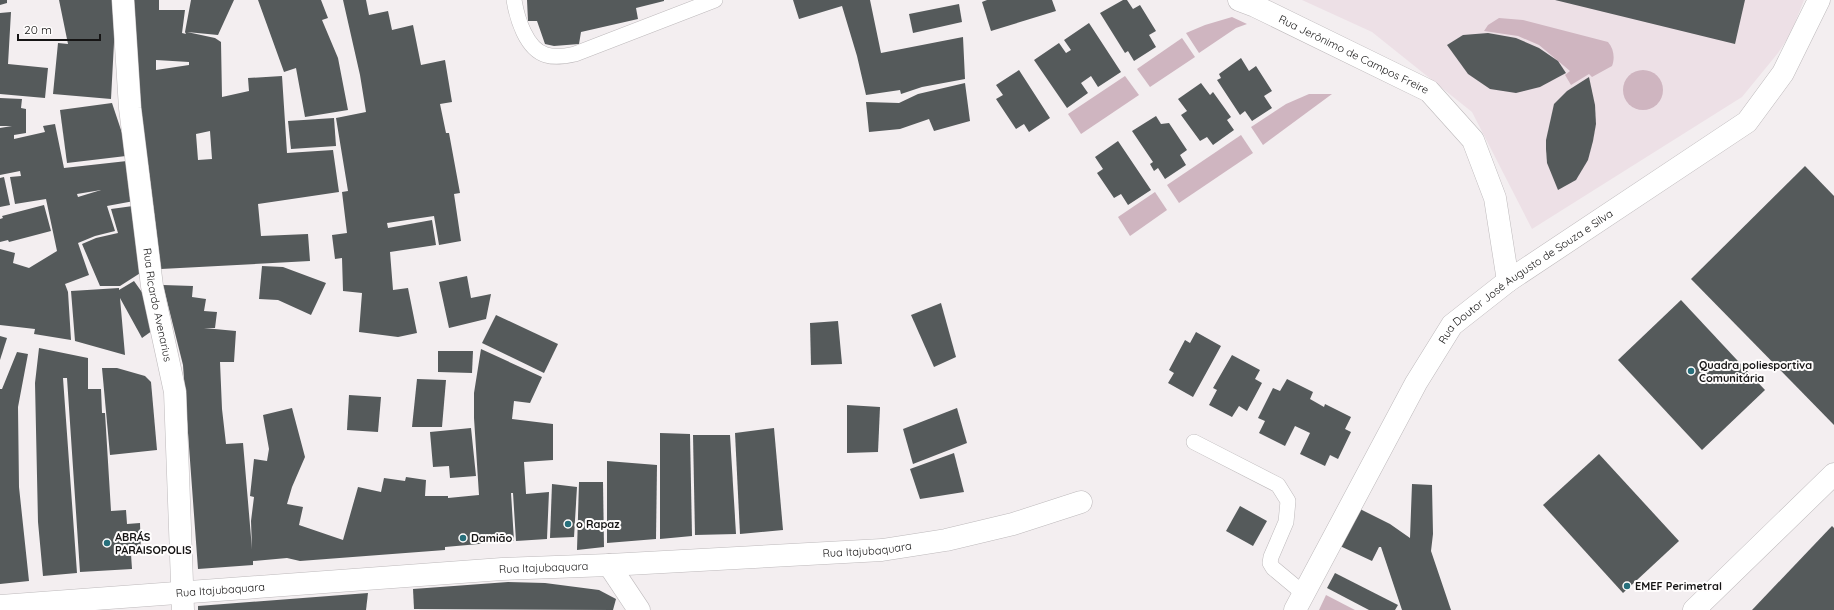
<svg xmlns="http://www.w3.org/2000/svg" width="1834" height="610" font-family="Quicksand,sans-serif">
  <rect width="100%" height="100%" fill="#f3eef0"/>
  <!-- built -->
  <path fill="#ede0e6" d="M 1302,0 L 1804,0 L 1791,33 L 1778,53 L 1742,97 L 1532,229 L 1472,112 L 1372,32 Z"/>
  <!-- green -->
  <g fill="#cfb5c0">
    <path d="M 1232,17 L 1247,24 L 1236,28 L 1199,53 L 1186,33 L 1205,25 Z"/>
    <path d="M 1499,18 L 1523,20 L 1608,42 C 1614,49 1615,58 1612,66 L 1592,77 L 1589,74 L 1571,85 L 1565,75 L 1570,71 L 1539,45 L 1518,36 L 1484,31 L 1488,25 Z"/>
    <path d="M 1182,38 L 1195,57 L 1150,87 L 1137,69 Z"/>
    <circle cx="1643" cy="90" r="20"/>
    <path d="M 1125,76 L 1139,95 L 1081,134 L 1068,114 Z"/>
    <path d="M 1309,94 L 1332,94 L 1263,145 L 1251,127 L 1286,104 Z"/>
    <path d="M 1241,135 L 1253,153 L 1179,203 L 1167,185 Z"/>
    <path d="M 1155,192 L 1167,210 L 1130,236 L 1118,217 Z"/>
    <path d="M 1326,595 L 1355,610 L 1319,610 Z"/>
  </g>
  <!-- building -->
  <g fill="#555a5b" fill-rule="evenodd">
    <path d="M 0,0 L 7,0 L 7,3 L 0,5 Z"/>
    <path d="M 59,0 L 114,0 L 115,24 L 111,99 L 53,94 L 58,43 L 68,44 Z"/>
    <path d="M 133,0 L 159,0 L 159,10 L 185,10 L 182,33 L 186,34 L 185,32 L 191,0 L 234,0 L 218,35 L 187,32 L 215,38 L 221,42 L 222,97 L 249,91 L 248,78 L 282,76 L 287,153 L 333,150 L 339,192 L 258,204 L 261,236 L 308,234 L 310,261 L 161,269 L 148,164 L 134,73 ZM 156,60 L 189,62 L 189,65 L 156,70 ZM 210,131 L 212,159 L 198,160 L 196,134 Z"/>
    <path d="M 258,0 L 321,0 L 328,18 L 322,20 L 338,58 L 348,110 L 305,117 L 296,68 L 284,72 Z"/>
    <path d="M 343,0 L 366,0 L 369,15 L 388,11 L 392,30 L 413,25 L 421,65 L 445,60 L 452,102 L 440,104 L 446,133 L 449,133 L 460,193 L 454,194 L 461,241 L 439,245 L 434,216 L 387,223 L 388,228 L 432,220 L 436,245 L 390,252 L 393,290 L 408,288 L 417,333 L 398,337 L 359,332 L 362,293 L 343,291 L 342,258 L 335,259 L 332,235 L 347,233 L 342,192 L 348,191 L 336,118 L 366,112 L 360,75 Z"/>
    <path d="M 527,0 L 664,0 L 664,1 L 636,8 L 638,19 L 581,32 L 579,44 L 554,46 L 545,44 L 537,21 L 528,21 Z"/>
    <path d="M 793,0 L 870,0 L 881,53 L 963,37 L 965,79 L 922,87 L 901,94 L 900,90 L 866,95 L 857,56 L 842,6 L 799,19 Z"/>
    <path d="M 987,0 L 1052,0 L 1056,11 L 991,31 L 982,2 Z"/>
    <path d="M 1123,0 L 1127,0 L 1133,9 L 1140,5 L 1156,31 L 1149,35 L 1156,47 L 1134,61 L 1128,51 L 1125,53 L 1100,13 Z"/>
    <path d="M 1555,0 L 1745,0 L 1735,44 Z"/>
    <path d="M 959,4 L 962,22 L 913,33 L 909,14 Z"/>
    <path d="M 11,12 L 8,64 L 48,68 L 45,98 L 0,94 L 0,13 Z"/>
    <path d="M 1089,23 L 1121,72 L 1098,87 L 1091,76 L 1081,83 L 1088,93 L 1067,108 L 1034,60 L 1059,43 L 1066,53 L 1071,50 L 1064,40 Z"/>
    <path d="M 1488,33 L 1516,38 L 1539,48 L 1558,61 L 1566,73 L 1540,87 L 1516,93 L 1490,89 L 1468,74 L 1447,45 L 1463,35 Z"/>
    <path d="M 1241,58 L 1249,71 L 1256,66 L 1272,91 L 1264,96 L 1272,108 L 1252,121 L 1245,111 L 1240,115 L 1217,80 L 1221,78 L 1219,74 Z"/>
    <path d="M 1019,70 L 1050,118 L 1029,132 L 1024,124 L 1016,129 L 996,99 L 1003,95 L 996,85 Z"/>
    <path d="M 1589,77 L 1595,105 L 1596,124 L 1593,141 L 1588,160 L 1576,180 L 1558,190 L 1547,163 L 1546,149 L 1546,140 L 1554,104 L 1567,91 Z"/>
    <path d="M 965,83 L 970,121 L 934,131 L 929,119 L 900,129 L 869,132 L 866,102 L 899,103 L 918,94 Z"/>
    <path d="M 1201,83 L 1210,95 L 1213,92 L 1231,117 L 1227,120 L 1234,130 L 1213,145 L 1207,137 L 1200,141 L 1181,115 L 1187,111 L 1178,99 Z"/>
    <path d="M 0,98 L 22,99 L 21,108 L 26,109 L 26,133 L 14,135 L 14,139 L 45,132 L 43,126 L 55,124 L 64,168 L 127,161 L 134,201 L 107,206 L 115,231 L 95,236 L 78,243 L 89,275 L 65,284 L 68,292 L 71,340 L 34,334 L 35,329 L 0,325 L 0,249 L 15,253 L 13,263 L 29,268 L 57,251 L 46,199 L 15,204 L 10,177 L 21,176 L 20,171 L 0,175 L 0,128 L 12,126 L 0,126 ZM 101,190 L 78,197 L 77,194 Z"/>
    <path d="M 112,103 L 124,139 L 126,156 L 67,163 L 60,110 Z"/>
    <path d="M 1156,116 L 1161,124 L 1169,123 L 1187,150 L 1180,155 L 1186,165 L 1165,179 L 1158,168 L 1154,171 L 1150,164 L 1153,162 L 1132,131 Z"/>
    <path d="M 334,118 L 336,146 L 291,149 L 288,121 Z"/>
    <path d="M 1118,141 L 1151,190 L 1128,205 L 1121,194 L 1114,198 L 1097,173 L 1103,169 L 1095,157 Z"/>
    <path d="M 1805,166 L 1834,196 L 1834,425 L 1691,279 Z"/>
    <path d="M 4,177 L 10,205 L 0,207 L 0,178 Z"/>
    <path d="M 44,205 L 51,231 L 9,242 L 8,240 L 0,242 L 0,219 L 3,218 L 2,216 Z"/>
    <path d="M 133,206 L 145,270 L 120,286 L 100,286 L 82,244 L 96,238 L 118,233 L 111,209 Z"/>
    <path d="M 262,266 L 283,267 L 326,283 L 311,315 L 278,300 L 259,299 Z"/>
    <path d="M 467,276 L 471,298 L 491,294 L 486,319 L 449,328 L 439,282 Z"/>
    <path d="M 134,281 L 151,305 L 156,328 L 142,338 L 120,298 L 125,355 L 75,341 L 71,291 L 119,288 L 119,290 Z"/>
    <path d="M 163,285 L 193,286 L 192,297 L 206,299 L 204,311 L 217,312 L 215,328 L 204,328 L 236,331 L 234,362 L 220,362 L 222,409 L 226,444 L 243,443 L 252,549 L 251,521 L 254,497 L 250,496 L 254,459 L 267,461 L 269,449 L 263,415 L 292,408 L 305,457 L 292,487 L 287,504 L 303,507 L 299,525 L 343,540 L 358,487 L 381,492 L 384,478 L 405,481 L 406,477 L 426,480 L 425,496 L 448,496 L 448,498 L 479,495 L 474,418 L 474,393 L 481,349 L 542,377 L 530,403 L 514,401 L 512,419 L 553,424 L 553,460 L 524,462 L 526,494 L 549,492 L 547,539 L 516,541 L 513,493 L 511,493 L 514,541 L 445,547 L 445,550 L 300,561 L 287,558 L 253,561 L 253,565 L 198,569 L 183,365 Z"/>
    <path d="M 1681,300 L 1765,390 L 1702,450 L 1618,360 Z"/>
    <path d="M 941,303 L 956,357 L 934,367 L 911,315 Z"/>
    <path d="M 496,315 L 558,344 L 544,373 L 482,343 Z"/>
    <path d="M 838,321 L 842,364 L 811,365 L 810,323 Z"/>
    <path d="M 1196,332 L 1221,346 L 1193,397 L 1168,383 L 1174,373 L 1169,370 L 1185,340 L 1190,343 Z"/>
    <path d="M 0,336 L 7,338 L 0,360 Z"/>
    <path d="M 39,348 L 88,358 L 88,389 L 101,389 L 102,413 L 105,413 L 111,511 L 126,510 L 127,524 L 140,523 L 141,554 L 131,554 L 132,569 L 80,572 L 67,378 L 63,378 L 77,573 L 43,576 L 38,522 L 35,383 Z"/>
    <path d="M 438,351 L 473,351 L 472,373 L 438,372 Z"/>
    <path d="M 17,352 L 28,354 L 18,407 L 19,487 L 29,581 L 0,584 L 0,389 L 2,389 Z"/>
    <path d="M 1232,355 L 1260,370 L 1255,379 L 1262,383 L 1247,411 L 1239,406 L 1232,417 L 1209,405 L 1217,390 L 1213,388 Z"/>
    <path d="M 102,368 L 117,368 L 145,376 L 151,382 L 157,450 L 110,455 Z"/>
    <path d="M 417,379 L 446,380 L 442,427 L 412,427 Z"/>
    <path d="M 1287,379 L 1313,392 L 1310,399 L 1324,407 L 1325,404 L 1351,417 L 1345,429 L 1351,432 L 1338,459 L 1330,455 L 1325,466 L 1300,454 L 1310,433 L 1295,426 L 1285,446 L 1259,433 L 1265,421 L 1258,418 L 1273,388 L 1280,391 Z"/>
    <path d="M 349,395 L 381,397 L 378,432 L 347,430 Z"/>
    <path d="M 847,405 L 880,407 L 878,452 L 847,453 Z"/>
    <path d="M 957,408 L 967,443 L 913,464 L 903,429 Z"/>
    <path d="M 471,428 L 476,476 L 450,478 L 449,466 L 433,467 L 430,432 Z"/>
    <path d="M 774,428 L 783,530 L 740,534 L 735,433 Z"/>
    <path d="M 660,433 L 690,434 L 692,536 L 660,539 Z"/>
    <path d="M 693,435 L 730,435 L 736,534 L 695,535 Z"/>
    <path d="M 954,453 L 964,492 L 920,499 L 910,469 Z"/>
    <path d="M 1599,454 L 1679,541 L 1623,593 L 1543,505 Z"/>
    <path d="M 607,461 L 657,465 L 656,539 L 607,543 Z"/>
    <path d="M 579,482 L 603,482 L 604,547 L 577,550 Z"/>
    <path d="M 552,484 L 577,487 L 574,537 L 550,538 Z"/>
    <path d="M 1412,484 L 1432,485 L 1433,534 L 1431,551 L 1451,610 L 1402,610 L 1381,547 L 1379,547 L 1372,561 L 1340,546 L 1358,508 L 1390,524 L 1410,538 Z"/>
    <path d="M 1240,506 L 1267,521 L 1253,546 L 1226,531 Z"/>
    <path d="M 1832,526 L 1834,528 L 1834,610 L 1752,610 Z"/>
    <path d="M 1335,573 L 1398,605 L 1395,610 L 1369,610 L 1327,588 Z"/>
    <path d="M 508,582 L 545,583 L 599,590 L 616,599 L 613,610 L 414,609 L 413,589 Z"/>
    <path d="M 368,593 L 366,610 L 198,610 L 198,606 Z"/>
  </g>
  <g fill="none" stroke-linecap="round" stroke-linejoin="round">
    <defs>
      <g id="lane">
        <path d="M 514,0 C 517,18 526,49 546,55 C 556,58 566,56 575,54 L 715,0"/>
        <path d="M 1194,442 L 1278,485 L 1288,501 L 1286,522 L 1271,557 L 1270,563 L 1273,568 L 1303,593"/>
      </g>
      <g id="street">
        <path id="s1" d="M 123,0 L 130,108 L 152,286 L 175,392 L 183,610"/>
        <path id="s2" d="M 1239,0 L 1255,6 L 1429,91 L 1473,140 L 1495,198 L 1508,281"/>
        <path d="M 609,565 L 639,610"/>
        <path id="s3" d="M 0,606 L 502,569 L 609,565 L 882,550 L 946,540 L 1013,524 L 1081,502"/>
        <path id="s4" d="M 1295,610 L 1416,383 L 1452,325 L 1508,281 L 1747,122 L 1783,73 L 1819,0"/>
        <path d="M 1694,610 L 1834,474"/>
      </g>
    </defs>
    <!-- lane casing -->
    <use href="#lane" stroke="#bdb9bb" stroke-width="16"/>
    <!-- street casing -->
    <use href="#street" stroke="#bdb9bb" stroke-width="23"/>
    <!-- lane -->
    <use href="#lane" stroke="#fff" stroke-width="15"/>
    <!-- street -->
    <use href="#street" stroke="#fff" stroke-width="22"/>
  </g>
  <!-- markers -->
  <g fill="#276f7b" stroke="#fffdfd" stroke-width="1.5">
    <circle cx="1691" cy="371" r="4"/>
    <circle cx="568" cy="524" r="4"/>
    <circle cx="463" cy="538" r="4"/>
    <circle cx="107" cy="543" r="4"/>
    <circle cx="1627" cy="586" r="4"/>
  </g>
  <g text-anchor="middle" stroke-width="4" stroke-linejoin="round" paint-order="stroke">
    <!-- street labels -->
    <g font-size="11" fill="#161515" stroke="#fffdfd">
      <text dy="4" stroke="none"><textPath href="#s2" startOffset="127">Rua Jerônimo de Campos Freire</textPath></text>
      <text dy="4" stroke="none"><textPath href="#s4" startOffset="413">Rua Doutor José Augusto de Souza e Silva</textPath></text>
      <text dy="4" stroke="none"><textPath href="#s1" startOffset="307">Rua Ricardo Avenarius</textPath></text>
      <text dy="4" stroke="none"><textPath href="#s3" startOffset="869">Rua Itajubaquara</textPath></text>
      <text dy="4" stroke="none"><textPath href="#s3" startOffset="545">Rua Itajubaquara</textPath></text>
      <text dy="4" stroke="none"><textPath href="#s3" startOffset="221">Rua Itajubaquara</textPath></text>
    </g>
    <!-- poi labels -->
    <g font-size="11" font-weight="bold" fill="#161515" stroke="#fffdfd" text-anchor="start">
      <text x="1699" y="369">Quadra poliesportiva<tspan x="1699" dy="13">Comunitária</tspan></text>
      <text x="576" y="528">o Rapaz</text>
      <text x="115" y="541">ABRÁS<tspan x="115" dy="13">PARAISOPOLIS</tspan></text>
      <text x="471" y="542">Damião</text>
      <text x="1635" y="590">EMEF Perimetral</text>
    </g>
  </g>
  <!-- scale -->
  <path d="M18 34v6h82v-6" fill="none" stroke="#161515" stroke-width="2"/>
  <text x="24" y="34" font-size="12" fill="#161515" stroke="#fffdfd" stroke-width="3" paint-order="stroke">20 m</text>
</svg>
